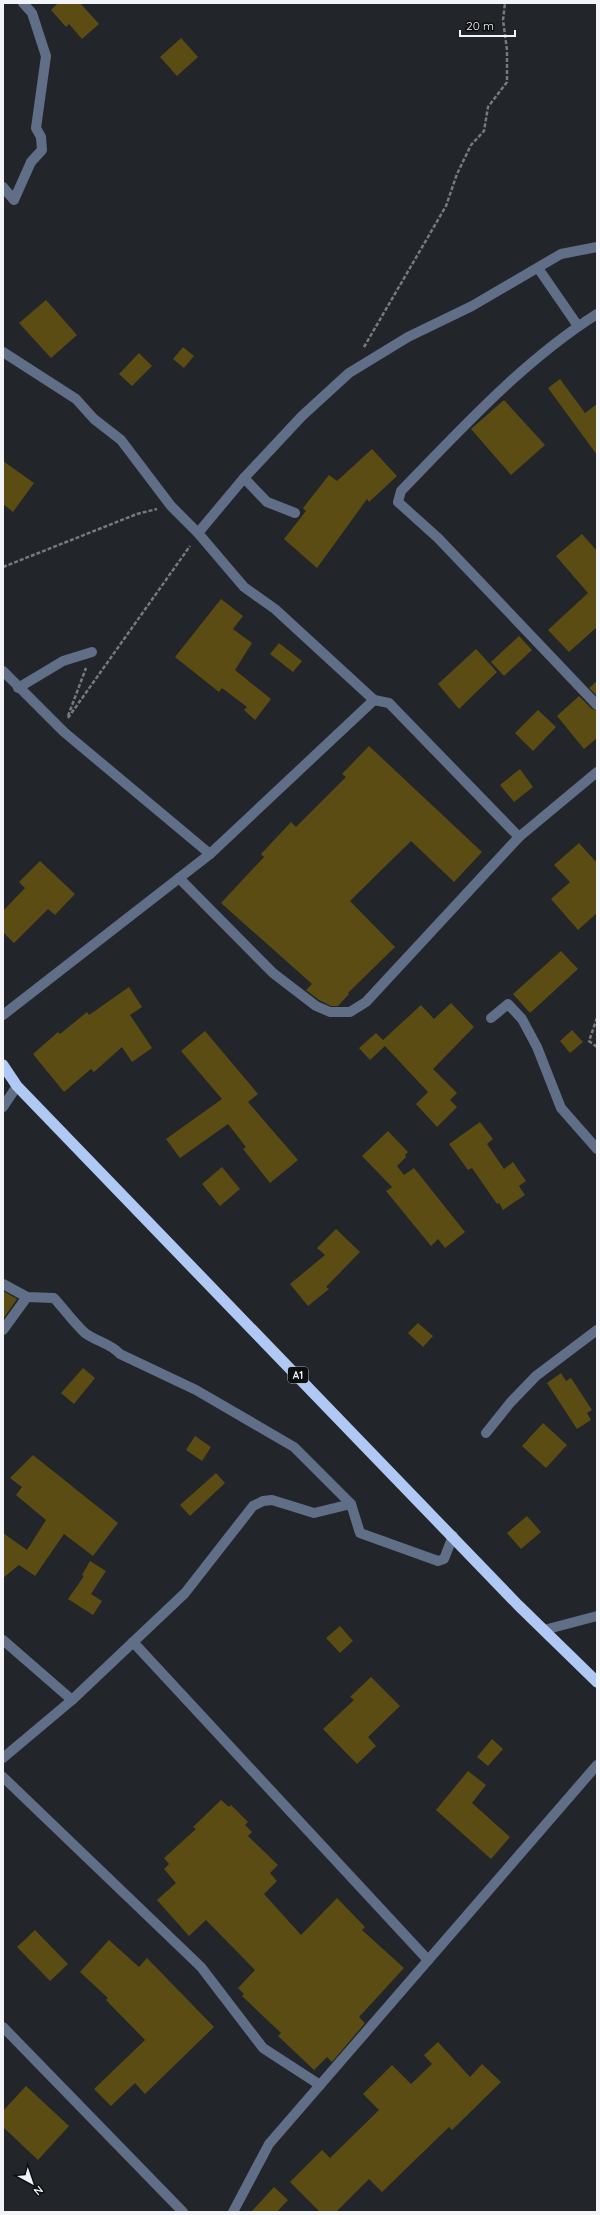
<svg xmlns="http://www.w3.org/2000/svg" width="600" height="2215" font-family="Quicksand,sans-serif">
  <rect width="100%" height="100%" fill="#222529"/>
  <!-- building -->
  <g fill="#5b4c13">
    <path d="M 58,3 L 80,3 L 99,24 L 82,39 L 69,24 L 66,27 L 51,10 Z"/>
    <path d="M 181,38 L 198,57 L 177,76 L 160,57 Z"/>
    <path d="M 46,300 L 77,335 L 51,358 L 19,323 Z"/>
    <path d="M 183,347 L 194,356 L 184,368 L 173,359 Z"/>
    <path d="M 139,353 L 152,366 L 132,386 L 119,374 Z"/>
    <path d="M 560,379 L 585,413 L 597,404 L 597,455 L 548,388 Z"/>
    <path d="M 504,400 L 545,445 L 511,475 L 471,429 Z"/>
    <path d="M 372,449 L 397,476 L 369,502 L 367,499 L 317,568 L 284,539 L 306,511 L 303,508 L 329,475 L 337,481 Z"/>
    <path d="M 3,461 L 34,483 L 13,512 L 3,504 Z"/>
    <path d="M 582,534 L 597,551 L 597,627 L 569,652 L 548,630 L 588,593 L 556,556 Z"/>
    <path d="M 221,599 L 243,616 L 233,629 L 252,643 L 235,670 L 271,699 L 255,720 L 244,710 L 247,707 L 222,688 L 219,692 L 175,657 Z"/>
    <path d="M 519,636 L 532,650 L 504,676 L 491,662 Z"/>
    <path d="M 279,643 L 302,661 L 293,672 L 270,654 Z"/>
    <path d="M 476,649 L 497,672 L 459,709 L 438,684 Z"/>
    <path d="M 597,681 L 597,696 L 589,688 Z"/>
    <path d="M 579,696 L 592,709 L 597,711 L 597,738 L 584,749 L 557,716 Z"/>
    <path d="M 538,710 L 556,727 L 533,751 L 515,733 Z"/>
    <path d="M 369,746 L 482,852 L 454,882 L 411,841 L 350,901 L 395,947 L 348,993 L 349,994 L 338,1006 L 331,1006 L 319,1000 L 306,990 L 312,984 L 221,903 L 264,857 L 261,854 L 291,822 L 296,827 L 346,777 L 342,774 Z"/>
    <path d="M 520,769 L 533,787 L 514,802 L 500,785 Z"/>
    <path d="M 579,843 L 597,863 L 597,913 L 578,930 L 551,899 L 570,882 L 554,865 Z"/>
    <path d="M 40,861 L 75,894 L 55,915 L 48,909 L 14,943 L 3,932 L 3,911 L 25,888 L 19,882 Z"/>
    <path d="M 561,951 L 578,969 L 530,1013 L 513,994 Z"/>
    <path d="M 129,987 L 142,1007 L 130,1015 L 152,1048 L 132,1062 L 122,1047 L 94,1072 L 91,1069 L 64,1092 L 33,1054 L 58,1032 L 60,1034 L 87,1012 L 89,1015 Z"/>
    <path d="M 451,1003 L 474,1027 L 433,1069 L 457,1093 L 450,1100 L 457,1107 L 437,1127 L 416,1104 L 428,1092 L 385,1046 L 370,1060 L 359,1048 L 376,1033 L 383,1040 L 421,1005 L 434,1019 Z"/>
    <path d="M 572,1030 L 583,1042 L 570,1053 L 560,1041 Z"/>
    <path d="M 205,1031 L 258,1094 L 248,1102 L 298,1160 L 270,1183 L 243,1149 L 246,1147 L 228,1124 L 180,1158 L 166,1139 L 222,1099 L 181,1051 Z"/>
    <path d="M 480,1122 L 493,1139 L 487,1144 L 504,1169 L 513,1162 L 526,1181 L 519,1186 L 525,1195 L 503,1210 L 499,1203 L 497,1204 L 472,1168 L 468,1170 L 449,1144 Z"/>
    <path d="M 388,1131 L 408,1152 L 405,1155 L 406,1157 L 397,1166 L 404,1175 L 414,1168 L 465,1232 L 445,1248 L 438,1239 L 431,1246 L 386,1191 L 392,1187 L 362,1156 Z"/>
    <path d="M 222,1167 L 240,1189 L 220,1206 L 202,1184 Z"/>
    <path d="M 336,1229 L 360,1252 L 326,1287 L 329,1289 L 308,1306 L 290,1284 L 325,1255 L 317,1248 Z"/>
    <path d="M 3,1291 L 17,1299 L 3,1319 Z"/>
    <path d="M 418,1323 L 433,1336 L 423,1347 L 408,1333 Z"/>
    <path d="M 83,1368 L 95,1378 L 74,1404 L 61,1393 Z"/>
    <path d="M 561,1373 L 566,1381 L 571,1378 L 592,1410 L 587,1413 L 591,1420 L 577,1429 L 547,1383 Z"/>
    <path d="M 543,1423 L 567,1445 L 546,1468 L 522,1446 Z"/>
    <path d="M 195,1436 L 211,1447 L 202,1461 L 186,1450 Z"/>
    <path d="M 33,1455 L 118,1523 L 93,1556 L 64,1534 L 35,1576 L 19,1565 L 3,1578 L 3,1533 L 27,1550 L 46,1520 L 16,1495 L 22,1487 L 10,1478 Z"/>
    <path d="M 216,1473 L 225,1483 L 190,1516 L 180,1505 Z"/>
    <path d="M 527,1516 L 541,1532 L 521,1549 L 507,1533 Z"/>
    <path d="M 90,1561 L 106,1571 L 91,1594 L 102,1601 L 93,1615 L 68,1599 L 84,1576 L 82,1575 Z"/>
    <path d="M 340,1626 L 353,1641 L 340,1653 L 326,1638 Z"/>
    <path d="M 371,1677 L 400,1706 L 368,1737 L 376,1746 L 357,1764 L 323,1729 L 354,1700 L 350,1697 Z"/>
    <path d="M 492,1739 L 503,1749 L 488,1766 L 477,1757 Z"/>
    <path d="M 468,1771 L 486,1785 L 472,1803 L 510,1837 L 491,1859 L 436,1810 Z"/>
    <path d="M 221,1800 L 229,1807 L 231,1805 L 248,1822 L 245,1825 L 252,1832 L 248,1836 L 278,1865 L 270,1873 L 277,1881 L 264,1894 L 301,1935 L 337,1898 L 365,1927 L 362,1930 L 404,1968 L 359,2017 L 365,2023 L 332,2062 L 327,2057 L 314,2070 L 278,2036 L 281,2033 L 242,1996 L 244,1994 L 238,1988 L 255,1970 L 206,1920 L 189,1936 L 157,1900 L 176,1883 L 164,1869 L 169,1864 L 164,1858 L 196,1829 L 193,1827 Z"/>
    <path d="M 35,1930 L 68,1964 L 50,1981 L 17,1947 Z"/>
    <path d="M 109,1940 L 139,1967 L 147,1958 L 214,2027 L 145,2094 L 135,2083 L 111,2106 L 94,2089 L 145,2040 L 106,2000 L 108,1998 L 80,1972 Z"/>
    <path d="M 438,2042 L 470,2077 L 482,2064 L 501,2082 L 452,2130 L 449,2127 L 382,2192 L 369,2179 L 336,2212 L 320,2212 L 290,2182 L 322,2150 L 330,2158 L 379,2110 L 363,2094 L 392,2065 L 411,2084 L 432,2064 L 424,2055 Z"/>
    <path d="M 26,2086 L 69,2126 L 38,2160 L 3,2127 L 3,2111 Z"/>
    <path d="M 274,2187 L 288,2200 L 277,2212 L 251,2212 Z"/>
  </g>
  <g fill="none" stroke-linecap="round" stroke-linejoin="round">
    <!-- path -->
    <g stroke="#77797d" stroke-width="2.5" stroke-dasharray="4 2" stroke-linecap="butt">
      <path d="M 364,347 L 446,206 L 457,174 L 471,145 L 484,131 L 488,107 L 507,82 L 507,50 L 503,20 L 505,3"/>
      <path d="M 3,567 L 137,514 L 157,509"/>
      <path d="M 68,716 L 86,668"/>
      <path d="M 68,718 L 190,546"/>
      <path d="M 597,1018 L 589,1041 L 597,1047"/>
    </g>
    <!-- minor -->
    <g stroke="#616e87" stroke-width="10">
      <path d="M 3,187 L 14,200 L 31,162 L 42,150 L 41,137 L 36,128 L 46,56 L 32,13 L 23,3"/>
      <path d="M 538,268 L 578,326"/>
      <path d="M 597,314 C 523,361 462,428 401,491 L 398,502 L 438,538 L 597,705"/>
      <path d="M 3,352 L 76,399 L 94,419 L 121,440 L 171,506 L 198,533 L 244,587 L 275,609 L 374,700"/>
      <path d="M 295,513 L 267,502 L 244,478 L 302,416 L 349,373 L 408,337 L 472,306 L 561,254 L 597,247"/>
      <path d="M 198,533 L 244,478"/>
      <path d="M 3,671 L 64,732 L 210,854"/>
      <path d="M 18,688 L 63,661 L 92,652"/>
      <path d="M 179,878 L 273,973 L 316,1006 L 330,1012 L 350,1012 L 366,1002 L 519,837 L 597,772"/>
      <path d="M 3,1015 L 210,854 L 374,700 L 389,703 L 519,837"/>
      <path d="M 491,1018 L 508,1004 L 522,1019 L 537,1047 L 561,1108 L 597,1149"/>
      <path d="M 3,1107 L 17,1086"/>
      <path d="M 3,1284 L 27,1297 L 54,1298 C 64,1309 74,1323 85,1333 C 97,1342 110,1343 120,1354 L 196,1390 L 294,1447 L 351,1504"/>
      <path d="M 3,1330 L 27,1297"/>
      <path d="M 486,1433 L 510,1403 L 536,1376 L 597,1330"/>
      <path d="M 544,1630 L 597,1616"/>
      <path d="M 3,1640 L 72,1700"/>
      <path d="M 133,1642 L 428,1960"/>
      <path d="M 3,1758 L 72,1700 L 185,1593 L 253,1506 L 263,1501 L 272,1500 L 314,1513 L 351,1504 L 360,1533 L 438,1561 L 444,1559 L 453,1536"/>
      <path d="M 3,1777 L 201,1967 L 263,2048 L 320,2085"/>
      <path d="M 3,2027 L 183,2212"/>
      <path d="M 233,2212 L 269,2144 L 597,1765"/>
    </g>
    <!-- trunk -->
    <path stroke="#b0c8f4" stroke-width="11" d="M 3,1065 L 17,1086 L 518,1605 L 597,1682"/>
  </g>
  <g text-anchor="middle" stroke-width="3" stroke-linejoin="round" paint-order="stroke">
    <!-- shield labels -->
    <rect fill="#0d0e10" stroke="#adafb2" stroke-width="1" x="288" y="1367" width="20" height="16" rx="3"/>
    <g font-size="10" font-weight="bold" fill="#f2f4f7">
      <text x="298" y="1379">A1</text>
    </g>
  </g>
  <!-- border -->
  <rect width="600" height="2215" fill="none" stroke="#f2f4f7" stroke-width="8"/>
  <!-- north arrow -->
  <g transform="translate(32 2183) rotate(140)" stroke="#0d0e10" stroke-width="3" paint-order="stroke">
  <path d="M0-3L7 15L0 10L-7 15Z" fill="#f2f4f7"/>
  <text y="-6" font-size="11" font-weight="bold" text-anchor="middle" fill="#f2f4f7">N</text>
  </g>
  <!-- scale -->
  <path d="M460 30v6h55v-6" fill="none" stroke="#f2f4f7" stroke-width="2"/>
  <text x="466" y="30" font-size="12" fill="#f2f4f7" stroke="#0d0e10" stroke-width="3" paint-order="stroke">20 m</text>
</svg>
